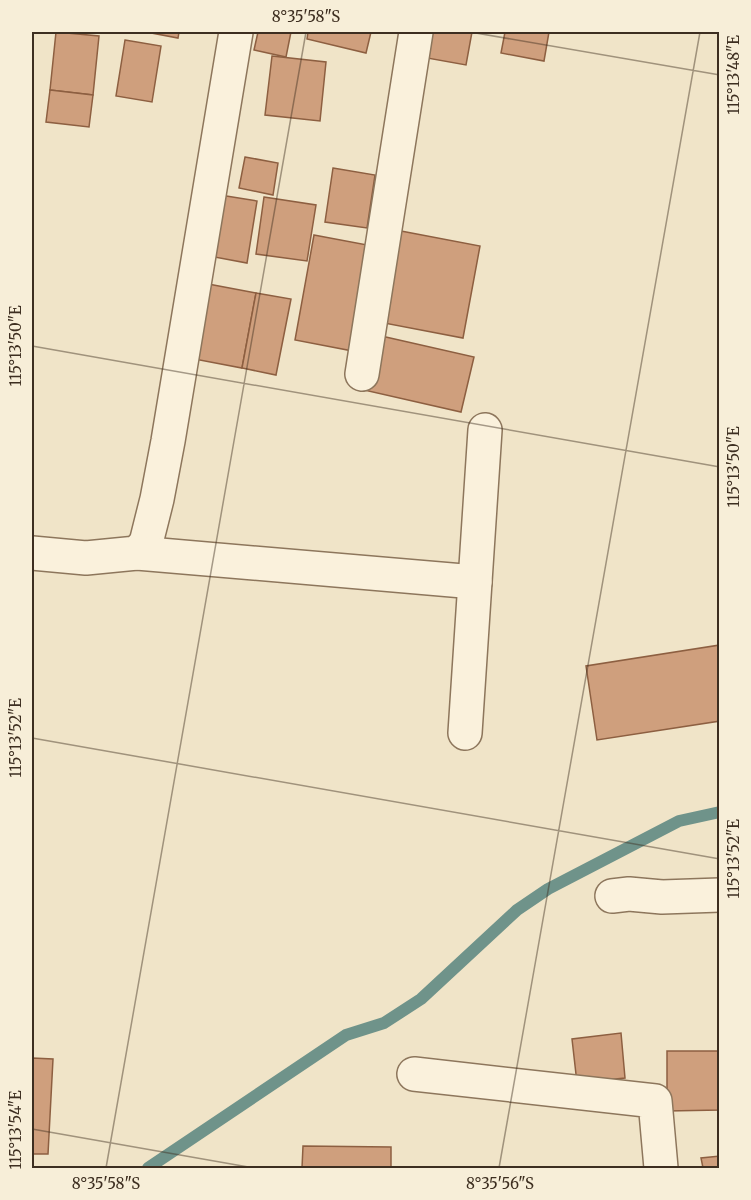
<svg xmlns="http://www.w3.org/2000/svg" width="751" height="1200" font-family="Merriweather,serif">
  <rect width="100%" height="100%" fill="#f0e4c8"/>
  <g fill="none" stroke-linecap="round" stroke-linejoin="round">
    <!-- stream -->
    <path stroke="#6f938a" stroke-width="12" d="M 148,1168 L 346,1035 L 384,1023 L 421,999 L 517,910 L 548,889 L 679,821 L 720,812"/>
  </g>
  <!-- building -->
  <g fill="#cf9f7d" stroke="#8d5f41" stroke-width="1.5">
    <path d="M 56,32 L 99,36 L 93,95 L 50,90 Z"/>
    <path d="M 146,32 L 179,32 L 178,38 Z"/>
    <path d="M 258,32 L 291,32 L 286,57 L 254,50 Z"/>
    <path d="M 308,32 L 371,32 L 366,53 L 307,39 Z"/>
    <path d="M 433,32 L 472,32 L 466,65 L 427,58 Z"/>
    <path d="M 505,32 L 549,32 L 544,61 L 501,53 Z"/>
    <path d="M 125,40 L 161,46 L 152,102 L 116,96 Z"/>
    <path d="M 272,56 L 326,62 L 320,121 L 265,115 Z"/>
    <path d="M 50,90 L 93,95 L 89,127 L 46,122 Z"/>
    <path d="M 245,157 L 278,163 L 273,195 L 239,188 Z"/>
    <path d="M 333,168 L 375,175 L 367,228 L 325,222 Z"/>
    <path d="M 220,195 L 257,201 L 247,263 L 209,256 Z"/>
    <path d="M 264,197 L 316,205 L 307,261 L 256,254 Z"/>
    <path d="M 401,231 L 480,246 L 463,338 L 384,323 Z"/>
    <path d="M 314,235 L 378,247 L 358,352 L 295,340 Z"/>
    <path d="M 203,283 L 256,293 L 242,368 L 189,358 Z"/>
    <path d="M 256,293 L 291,299 L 276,375 L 242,368 Z"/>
    <path d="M 377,335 L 474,357 L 461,412 L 364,390 Z"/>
    <path d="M 720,645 L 720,721 L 597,740 L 586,666 Z"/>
    <path d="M 621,1033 L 625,1078 L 577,1083 L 572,1039 Z"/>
    <path d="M 667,1051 L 720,1051 L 720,1110 L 667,1111 Z"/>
    <path d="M 32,1058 L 53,1059 L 48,1154 L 32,1154 Z"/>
    <path d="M 303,1146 L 391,1147 L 391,1168 L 302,1168 Z"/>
    <path d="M 720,1156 L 720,1168 L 703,1168 L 701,1158 Z"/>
  </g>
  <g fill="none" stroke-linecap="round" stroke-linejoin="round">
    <defs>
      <g id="street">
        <path d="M 362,374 L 416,32"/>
        <path d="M 32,553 L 86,558 L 137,553 L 146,543 L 157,499 L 168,441 L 236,32"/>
        <path d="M 137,553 L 475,582"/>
        <path d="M 465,733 L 485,430"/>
        <path d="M 612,896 L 629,894 L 662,897 L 720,895"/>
        <path d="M 414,1074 L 655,1101 L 661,1168"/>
      </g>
    </defs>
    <!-- street casing -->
    <use href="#street" stroke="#8d765c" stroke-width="36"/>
    <!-- street -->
    <use href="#street" stroke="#faf1dc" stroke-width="33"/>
  </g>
  <!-- ticks -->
  <path fill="none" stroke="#3d2e20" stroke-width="1.5" stroke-opacity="0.45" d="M 470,32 L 720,75M 32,346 L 720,467M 32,738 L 720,859M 32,1129 L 254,1168M 106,1168 L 306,32M 499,1168 L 700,32"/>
  <!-- border -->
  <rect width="751" height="1200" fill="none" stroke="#f7eed8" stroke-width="66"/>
  <rect x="33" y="33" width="685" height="1134" fill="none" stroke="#3d2e20" stroke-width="2"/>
  <g font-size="15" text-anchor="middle" fill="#3d2e20">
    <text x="306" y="22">8°35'58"S</text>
    <text transform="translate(734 75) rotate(-90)" y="5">115°13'48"E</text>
    <text transform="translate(16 346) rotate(-90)" y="5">115°13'50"E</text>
    <text transform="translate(734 467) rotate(-90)" y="5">115°13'50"E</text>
    <text transform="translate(16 738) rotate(-90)" y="5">115°13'52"E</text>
    <text transform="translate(734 859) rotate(-90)" y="5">115°13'52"E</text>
    <text transform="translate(16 1130) rotate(-90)" y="5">115°13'54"E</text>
    <text x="106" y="1189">8°35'58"S</text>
    <text x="500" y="1189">8°35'56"S</text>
  </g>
</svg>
